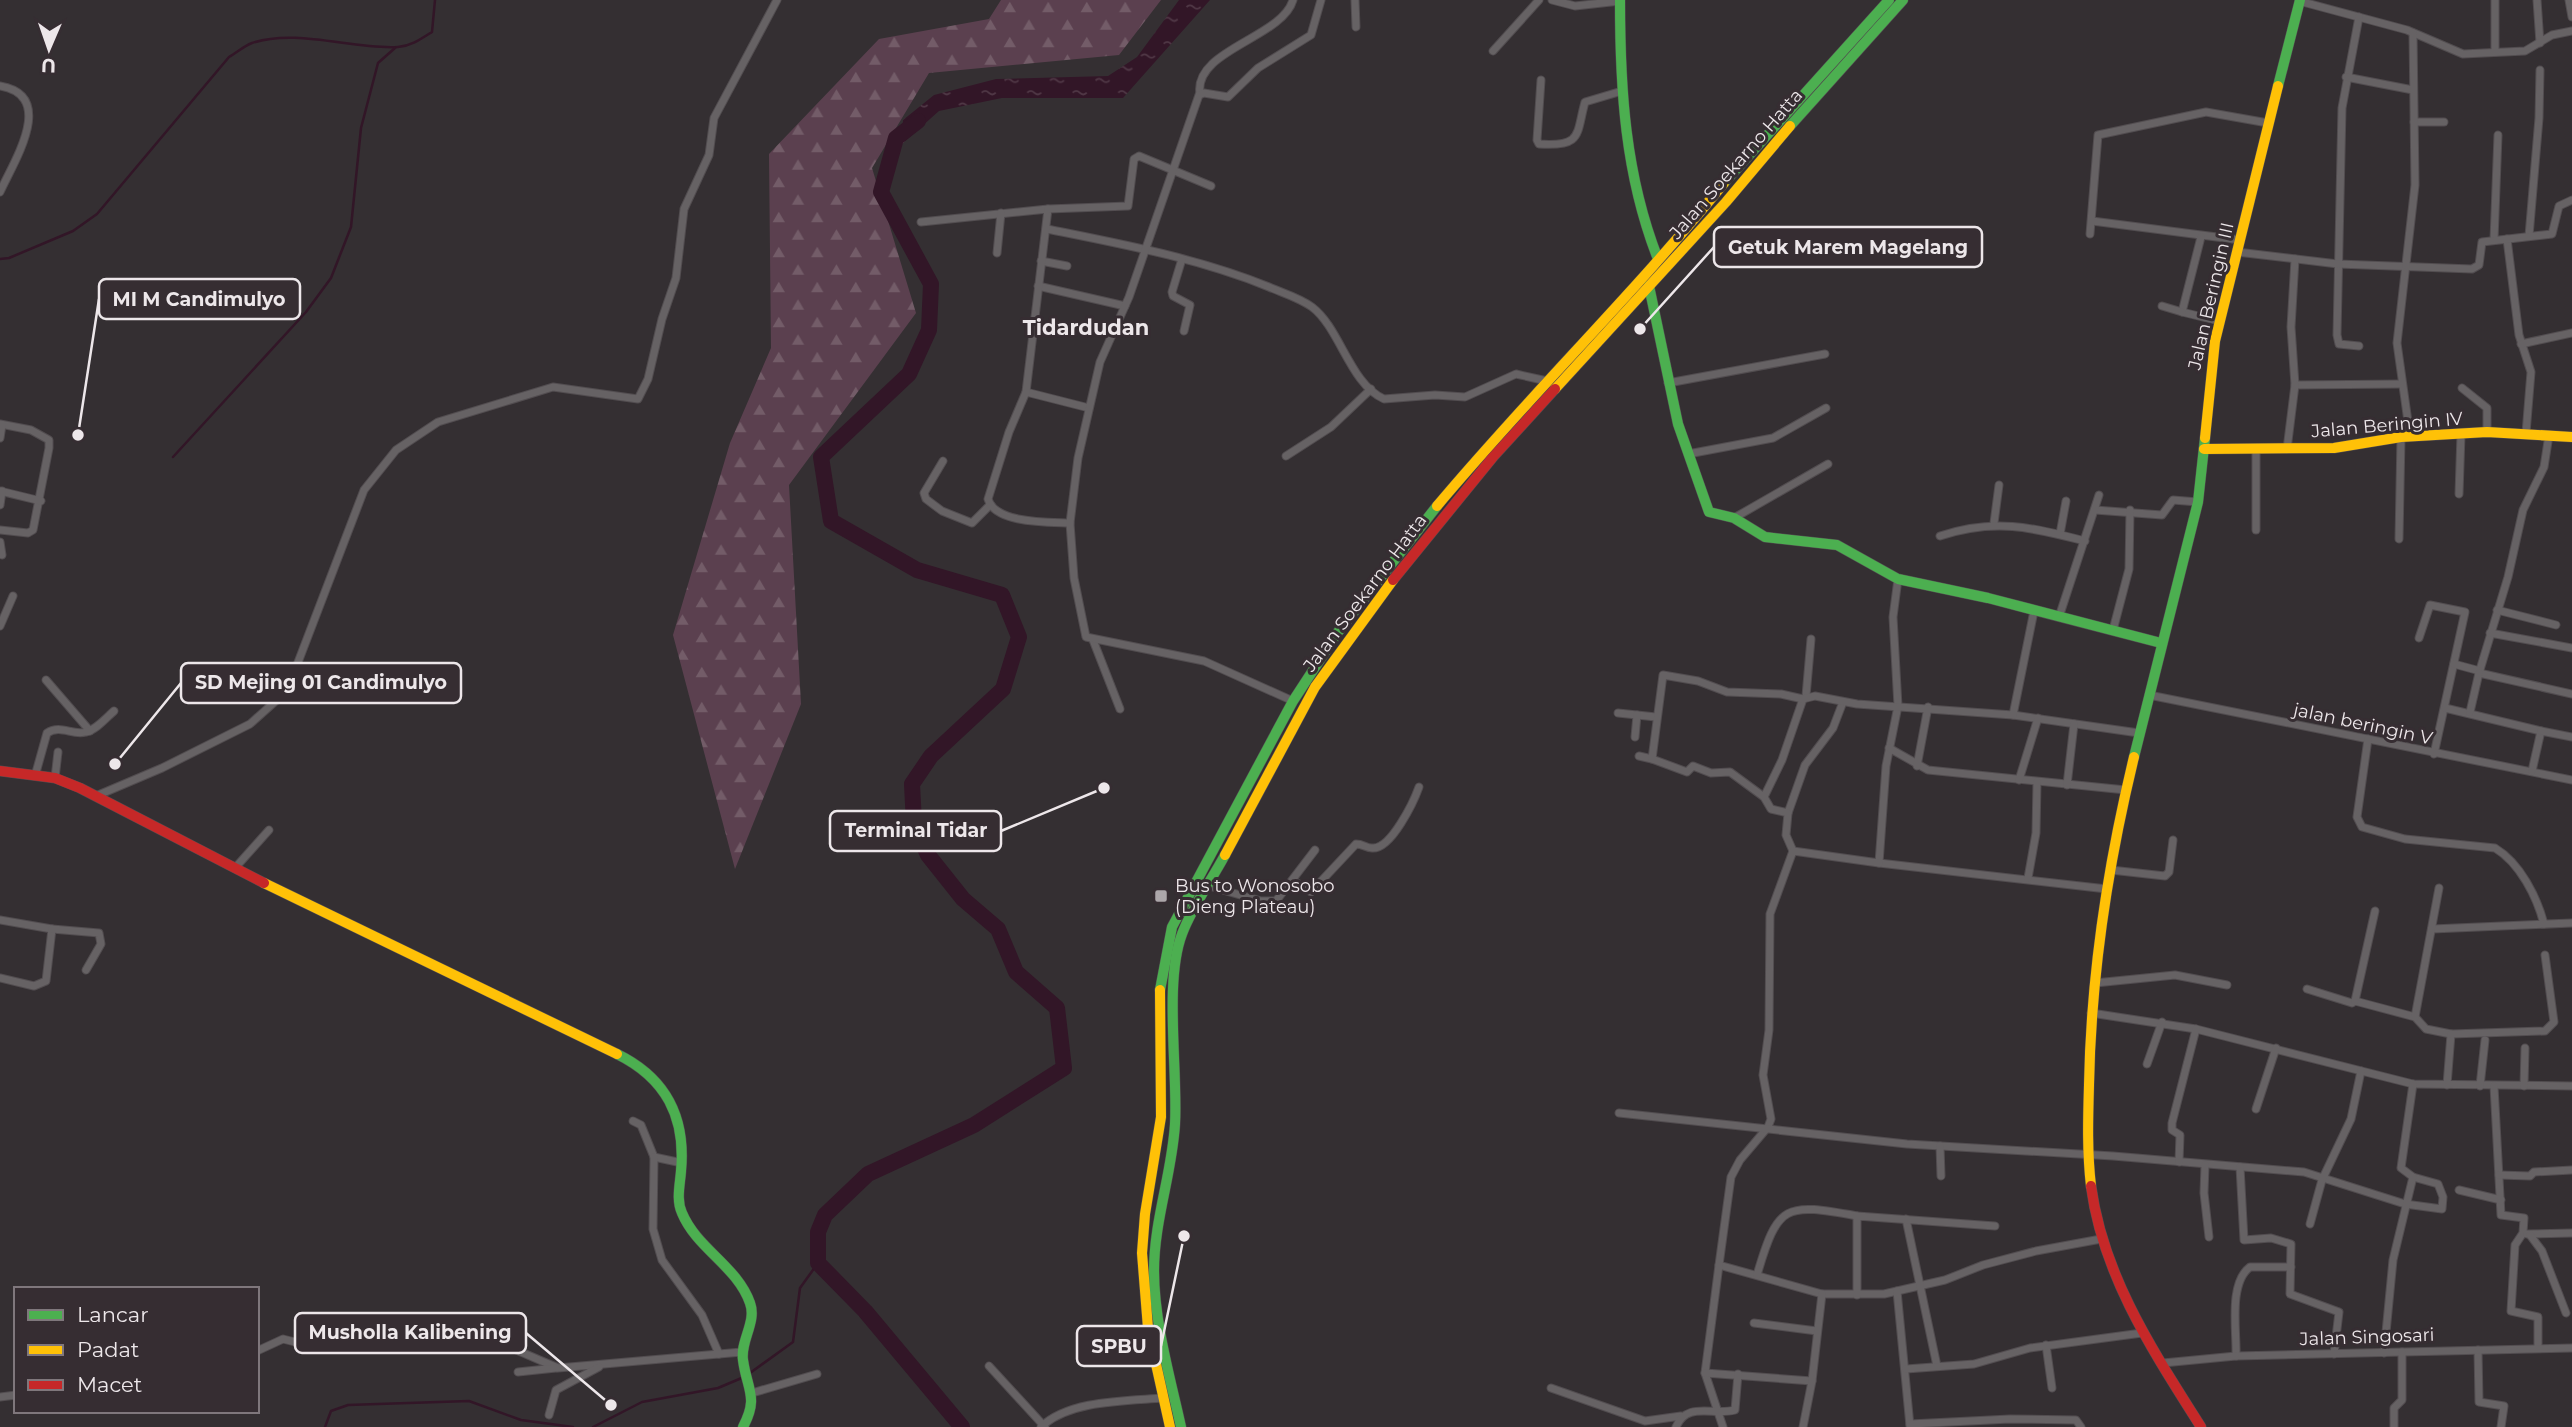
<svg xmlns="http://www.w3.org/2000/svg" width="2572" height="1427" font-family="Montserrat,sans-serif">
  <defs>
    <pattern id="forest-firs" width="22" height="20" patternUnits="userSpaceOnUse" patternTransform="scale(1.75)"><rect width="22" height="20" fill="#5b404f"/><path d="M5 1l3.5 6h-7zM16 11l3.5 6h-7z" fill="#735c68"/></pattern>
    <pattern id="water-ripples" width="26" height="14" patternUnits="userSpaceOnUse" patternTransform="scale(1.75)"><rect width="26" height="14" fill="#321627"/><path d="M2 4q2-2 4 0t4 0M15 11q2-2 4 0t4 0" fill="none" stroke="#503846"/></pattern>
  </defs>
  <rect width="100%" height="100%" fill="#342f32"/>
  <!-- forest -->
  <path fill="url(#forest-firs)" d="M 1001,0 L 1161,0 L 1119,55 L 929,73 L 872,168 L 916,313 L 789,485 L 801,704 L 735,869 L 673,635 L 730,443 L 771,348 L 769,154 L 879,39 L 989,19 Z"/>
  <!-- water -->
  <path fill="url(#water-ripples)" d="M 1179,0 L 1210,0 L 1123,98 L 1002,98 L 939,111 L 902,144 L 903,120 L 934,95 L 996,79 L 1108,76 L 1137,57 Z"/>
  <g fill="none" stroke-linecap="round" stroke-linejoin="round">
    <!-- stream -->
    <g stroke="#321627" stroke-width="2.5">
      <path d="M 0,259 L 9,258 L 73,231 L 97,214 L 229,57 C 236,53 244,46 252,43 C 297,28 353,50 398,47 C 411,46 421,39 432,32 L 435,0"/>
      <path d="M 173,457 L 306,312 L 331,278 L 351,227 L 361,128 L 378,63 L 395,48"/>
      <path d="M 750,1373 L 793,1342 L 800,1288 L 818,1263"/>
      <path d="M 325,1427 L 331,1411 L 348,1405 L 469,1401 L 521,1420 L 573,1427"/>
      <path d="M 593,1427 L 642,1402 L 718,1388 L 744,1377"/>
    </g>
    <!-- river -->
    <path stroke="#321627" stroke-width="16" d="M 918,121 L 896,138 L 881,192 L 931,284 L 929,330 L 909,374 L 821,457 L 831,521 L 917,570 L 1002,595 L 1019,637 L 1003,689 L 931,756 L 912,784 L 914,823 L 928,855 L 963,899 L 998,929 L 1016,972 L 1057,1008 L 1064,1068 L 974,1125 L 868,1174 L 825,1215 L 818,1232 L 818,1263 L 865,1311 L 962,1427"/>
    <defs>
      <g id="street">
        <path d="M 1355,0 L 1356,27"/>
        <path d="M 1552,0 L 1575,6 L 1620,1"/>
        <path d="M 2537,0 L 2540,43"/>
        <path d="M 2569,0 L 2572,17"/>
        <path d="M 2299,1 L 2407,30 L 2463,54 L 2525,51 L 2552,35 L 2572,31"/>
        <path d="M 2359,17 L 2342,108 L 2337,335 L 2339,344 L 2359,346"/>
        <path d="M 1493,51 L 1539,0"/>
        <path d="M 2495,52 L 2495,0"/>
        <path d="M 2346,77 L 2413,90"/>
        <path d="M 1541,80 L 1537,140 L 1539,144 C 1583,147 1576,134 1585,102 L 1622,91"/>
        <path d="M 0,86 C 57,96 14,161 0,192"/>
        <path d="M 1200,94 C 1193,50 1282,38 1293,0"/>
        <path d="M 2414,122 L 2444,122"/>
        <path d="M 2092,221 L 2240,240"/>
        <path d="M 921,222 L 1048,209"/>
        <path d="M 1047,229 C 1121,244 1198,258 1269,287 C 1283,293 1300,298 1312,307 C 1340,328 1350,384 1384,399 L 1435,395 L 1465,397 L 1516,374 L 1547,381"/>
        <path d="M 2090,234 L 2098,135 L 2206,112 L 2268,123"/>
        <path d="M 2529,236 L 2539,118 L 2540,70"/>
        <path d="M 2201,237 L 2182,312 L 2219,321"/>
        <path d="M 2507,239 L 2519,335 L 2531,372 L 2526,433"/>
        <path d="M 2494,240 L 2498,135"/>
        <path d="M 2237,252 L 2338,264 L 2472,269 L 2479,265 L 2482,242 L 2552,234 L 2559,206 L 2572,200"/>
        <path d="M 997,253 L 1001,213"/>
        <path d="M 1182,259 L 1172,292 L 1173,296 L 1190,305 L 1184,331"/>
        <path d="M 2295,259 L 2291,327 L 2295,385 L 2402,384"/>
        <path d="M 1041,261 L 1067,266"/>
        <path d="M 1038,286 L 1125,306"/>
        <path d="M 2162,306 L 2182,312"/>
        <path d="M 2521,344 L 2572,333"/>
        <path d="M 1668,383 L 1825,354"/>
        <path d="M 2462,388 L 2487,408 L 2487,432"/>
        <path d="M 1026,392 L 1089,408"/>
        <path d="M 0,424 L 31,430 L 49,440 L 49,448 L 33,530 L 28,533 L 0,530"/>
        <path d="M 2549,435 L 2544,467 L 2523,510 L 2508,577 L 2479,673 L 2572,694"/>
        <path d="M 2410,436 L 2397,343 L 2415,185 L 2413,33"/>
        <path d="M 0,438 L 2,425"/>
        <path d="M 2287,449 L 2295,385"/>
        <path d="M 2256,450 L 2256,530"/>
        <path d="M 1688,454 L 1773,438 L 1826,408"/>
        <path d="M 1286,456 L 1331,427 L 1371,389"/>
        <path d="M 943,461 L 924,493 L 926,499 L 942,511 L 972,523 L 990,505"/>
        <path d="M 0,491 L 41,501"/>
        <path d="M 2459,494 L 2461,434"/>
        <path d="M 0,505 L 2,491"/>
        <path d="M 2095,510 L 2162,515 L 2173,500 L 2198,502"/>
        <path d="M 1734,518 L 1828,464"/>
        <path d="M 1070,523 C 1049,522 995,524 988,499 L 1009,432 L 1026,392 L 1048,209 L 1128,206 L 1134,159 L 1139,156 L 1211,186"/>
        <path d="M 1994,523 L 1999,485"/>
        <path d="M 2060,534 L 2066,501"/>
        <path d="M 1940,536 C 1994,518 2031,527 2085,541"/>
        <path d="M 2399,539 L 2401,437"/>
        <path d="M 0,542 L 2,555"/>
        <path d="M 1898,579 L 1893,617 L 1898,706 L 1886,766 L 1879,863 L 2107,889"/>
        <path d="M 2497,610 L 2556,625"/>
        <path d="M 2059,617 L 2099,495"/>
        <path d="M 0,626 L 13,596"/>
        <path d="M 2113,630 L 2129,569 L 2130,510"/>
        <path d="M 2490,633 L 2572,648"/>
        <path d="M 2419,638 L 2430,605 L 2465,612 L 2434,754"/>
        <path d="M 1093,640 L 1120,709"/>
        <path d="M 2454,664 L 2480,671"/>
        <path d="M 46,680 L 90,731"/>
        <path d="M 2149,695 L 2572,780"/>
        <path d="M 1806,696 L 1811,639"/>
        <path d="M 1293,701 L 1204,661 L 1086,637 L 1074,578 L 1070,523 L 1078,458 L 1100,362 L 1129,297 L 1199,95 L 1204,93 L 1228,97 L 1258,68 L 1311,35 L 1321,0"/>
        <path d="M 2445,708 L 2541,731 L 2532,771"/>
        <path d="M 2470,712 L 2479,673"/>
        <path d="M 1618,713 L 1656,717"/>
        <path d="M 2013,715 L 2139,733"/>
        <path d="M 2541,731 L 2572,737"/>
        <path d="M 1635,737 L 1637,715"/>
        <path d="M 2368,739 L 2357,817 L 2362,827 L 2405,839 L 2495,848 C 2520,863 2537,897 2544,924"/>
        <path d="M 1889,748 L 1928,770 L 2126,790"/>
        <path d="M 1639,756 L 1652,759"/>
        <path d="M 1917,766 L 1928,707"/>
        <path d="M 35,776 L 47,733 C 61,724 72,736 86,732 C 96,730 106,718 114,711"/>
        <path d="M 55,778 L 58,752"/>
        <path d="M 2019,780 L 2038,718"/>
        <path d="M 2067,785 L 2074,724"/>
        <path d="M 96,796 L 162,768 L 250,724 L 287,691 L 364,490 L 396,450 L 438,422 L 553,387 L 638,399 L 648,379 L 662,319 L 676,278 L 684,209 L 709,155 L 714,118 L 777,0"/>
        <path d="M 1764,797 L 1782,760 L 1803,699"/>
        <path d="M 1788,813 L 1805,765 L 1833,728 L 1843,702"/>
        <path d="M 1793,851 L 1786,835 L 1788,813 L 1771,809 L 1764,797 L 1730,772 L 1711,773 L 1693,766 L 1687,772 L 1652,759 L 1663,675 L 1698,681 L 1727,692 L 1781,694 L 1803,699 L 1815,696 L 1857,704 L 2013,715 L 2034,611"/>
        <path d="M 1879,863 L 1793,851 L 1770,914 L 1769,1030 L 1763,1075 L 1771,1119 L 1768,1127 L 1740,1160 L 1731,1177 L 1719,1265 L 1822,1294 L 1884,1294 L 1945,1280 L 1983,1265 L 2036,1251 L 2101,1239"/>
        <path d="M 235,868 L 269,830"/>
        <path d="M 2111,870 L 2165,876 L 2169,872 L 2173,840"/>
        <path d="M 2028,878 L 2036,833 L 2037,782"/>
        <path d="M 1294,881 L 1311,892 L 1356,844 C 1363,844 1366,848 1372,848 C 1391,850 1414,801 1419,787"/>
        <path d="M 1209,886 L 1261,901 L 1276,901 L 1315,850"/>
        <path d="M 0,920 L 52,929 L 46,981 L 34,986 L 0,978"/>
        <path d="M 52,929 L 99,933 L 101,944 L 86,970"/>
        <path d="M 2432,929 L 2572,923"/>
        <path d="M 2095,983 L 2175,975 L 2227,985"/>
        <path d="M 2307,989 L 2352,1003 L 2355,1001 L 2415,1017 L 2426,1029 L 2451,1034 L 2447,1085"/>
        <path d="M 2355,1001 L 2375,911"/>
        <path d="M 2091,1013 L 2196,1029 L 2413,1084 L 2572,1086"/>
        <path d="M 2415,1017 L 2439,888"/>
        <path d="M 2451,1034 L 2545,1031 L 2554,1022 L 2545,955"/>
        <path d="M 2147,1064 L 2162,1022"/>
        <path d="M 2480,1086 L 2485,1040"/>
        <path d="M 2494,1086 L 2501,1215 L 2524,1218 L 2523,1233 L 2515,1245 L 2511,1311 L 2538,1317 L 2538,1348"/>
        <path d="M 2524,1086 L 2525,1048"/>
        <path d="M 2256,1109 L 2276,1048"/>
        <path d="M 1619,1113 L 1907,1144 L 2113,1156 L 2304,1172 L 2405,1204 L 2442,1209 L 2443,1197 L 2438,1184 L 2413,1177"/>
        <path d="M 633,1121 L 641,1125 L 654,1157 L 682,1163"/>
        <path d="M 1940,1146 L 1941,1176"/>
        <path d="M 654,1157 L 653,1229 L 662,1260 L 702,1315 L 719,1354"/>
        <path d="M 2179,1162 L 2180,1135 L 2172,1130 L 2172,1123 L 2196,1029"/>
        <path d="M 2205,1165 L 2204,1193 L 2209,1237"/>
        <path d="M 2240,1167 L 2244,1240 L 2271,1238 L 2291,1244 L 2290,1294 L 2339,1312 L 2334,1354"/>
        <path d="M 2499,1175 L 2530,1176 L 2534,1172 L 2572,1170"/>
        <path d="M 2459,1190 L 2501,1200"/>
        <path d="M 1906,1219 L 1937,1366"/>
        <path d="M 2310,1224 L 2322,1180 L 2351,1119 L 2361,1071"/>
        <path d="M 2527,1234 L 2572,1233"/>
        <path d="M 2530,1235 L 2542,1251 L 2566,1313"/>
        <path d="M 1719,1265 L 1705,1373 L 1723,1427"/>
        <path d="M 1757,1275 C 1778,1203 1785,1203 1857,1216"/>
        <path d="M 1897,1291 L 1910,1426"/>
        <path d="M 1857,1295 L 1857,1216 L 1995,1226"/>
        <path d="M 1754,1323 L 1817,1331"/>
        <path d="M 2046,1345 L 2052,1388"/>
        <path d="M 2478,1350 L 2479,1402 L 2504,1406 L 2501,1427"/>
        <path d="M 257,1351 L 283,1339 L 311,1346 L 338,1347 L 468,1333 L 486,1337 L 558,1368 L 742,1352"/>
        <path d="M 2384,1353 L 2393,1260 L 2413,1177 L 2401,1168 L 2413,1084"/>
        <path d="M 2236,1356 C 2237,1332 2228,1283 2250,1267 L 2291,1267"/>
        <path d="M 2163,1363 L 2236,1356 L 2572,1348"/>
        <path d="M 989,1366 L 1045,1427"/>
        <path d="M 1906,1369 L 1974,1364 L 2030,1348 L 2142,1333"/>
        <path d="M 518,1372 L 556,1368"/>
        <path d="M 1705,1373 L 1812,1381"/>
        <path d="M 1551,1388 L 1645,1421 L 1681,1416"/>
        <path d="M 752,1393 L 817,1374"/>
        <path d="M 0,1397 L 16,1395"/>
        <path d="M 549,1415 L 556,1390 L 599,1367"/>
        <path d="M 1910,1424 L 2010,1419 L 2076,1420 L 2081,1427"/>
        <path d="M 1041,1427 C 1069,1400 1126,1401 1163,1398"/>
        <path d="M 1676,1427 C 1687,1401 1712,1416 1735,1410 L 1738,1374"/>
        <path d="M 1803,1427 L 1812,1381 L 1822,1294"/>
        <path d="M 2394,1427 L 2394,1408 L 2402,1400 L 2402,1352"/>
      </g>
      <g id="fast">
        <path d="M 1620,0 C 1620,89 1625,175 1658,259"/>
        <path d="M 2278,86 L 2300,0"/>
        <path d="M 1790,126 L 1903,0"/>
        <path d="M 1724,183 L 1889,0"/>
        <path d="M 1649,286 L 1678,424 L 1709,512 L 1734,518 L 1765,537 L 1837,545 L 1898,579 L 1988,598 L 2161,643"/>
        <path d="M 2134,757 L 2198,502 L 2205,438"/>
        <path d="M 1160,990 L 1172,927 L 1293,701 L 1338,632 L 1437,506"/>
        <path d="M 617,1054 C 666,1078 686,1117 681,1171 C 680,1185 676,1200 682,1213 C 697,1249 737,1266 750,1303 C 757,1322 740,1341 743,1360 C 747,1390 759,1397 743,1427"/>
        <path d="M 1181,1427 C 1170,1377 1154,1322 1154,1271 C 1154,1220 1172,1174 1175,1124 C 1178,1071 1164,981 1182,934 C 1192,907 1211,881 1225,855"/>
      </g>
      <g id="slow">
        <path d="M 1555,389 L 1726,202 L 1790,126"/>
        <path d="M 2205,438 L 2215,341 L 2278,86"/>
        <path d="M 2204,449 L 2334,448 L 2401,437 L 2487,432 L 2572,437"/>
        <path d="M 1437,506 C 1530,395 1633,295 1724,183"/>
        <path d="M 1225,855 L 1315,687 L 1393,580"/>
        <path d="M 264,883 L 617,1054"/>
        <path d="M 1160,990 L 1161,1117 L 1145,1214 L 1142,1253 L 1148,1328 L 1170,1427"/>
        <path d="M 2091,1186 C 2087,1152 2088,1119 2089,1085 C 2091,975 2108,864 2134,757"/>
      </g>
      <g id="jam">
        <path d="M 1393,580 L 1493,457 L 1555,389"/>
        <path d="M 0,771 L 55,778 L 80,788 L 264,883"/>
        <path d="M 2091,1186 C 2103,1276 2153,1351 2201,1427"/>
      </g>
    </defs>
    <!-- street casing -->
    <use href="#street" stroke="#524d50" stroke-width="9"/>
    <!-- fast casing -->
    <use href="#fast" stroke="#524d50" stroke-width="11"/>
    <!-- slow casing -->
    <use href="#slow" stroke="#524d50" stroke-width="11"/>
    <!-- jam casing -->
    <use href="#jam" stroke="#524d50" stroke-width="11"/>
    <!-- street -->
    <use href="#street" stroke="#666264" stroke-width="7"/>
    <!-- fast -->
    <use href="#fast" stroke="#4caf50" stroke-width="10"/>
    <!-- slow -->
    <use href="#slow" stroke="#ffc107" stroke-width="10"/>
    <!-- jam -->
    <use href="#jam" stroke="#c62828" stroke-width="10"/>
  </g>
  <!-- markers -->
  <rect fill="#aca7aa" stroke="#362d32" stroke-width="2.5" x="1154" y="889" width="14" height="14" rx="3.5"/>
  <g text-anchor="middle" stroke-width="6" stroke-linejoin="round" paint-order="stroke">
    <!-- street labels -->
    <g font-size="18" fill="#ede7ea" stroke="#362d32">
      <text transform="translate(1736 164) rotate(-49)" y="6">Jalan Soekarno Hatta</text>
      <text transform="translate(2211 296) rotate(-77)" y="6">Jalan Beringin III</text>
      <text transform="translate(2387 425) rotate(-5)" y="6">Jalan Beringin IV</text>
      <text transform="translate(1365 593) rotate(-53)" y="6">Jalan Soekarno Hatta</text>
      <text transform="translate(2363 724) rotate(12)" y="6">jalan beringin V</text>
      <text transform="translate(2367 1337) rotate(-2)" y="6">Jalan Singosari</text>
    </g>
    <!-- poi labels -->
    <g font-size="18" fill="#ede7ea" stroke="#362d32" text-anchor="start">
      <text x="1175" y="892">Bus to Wonosobo<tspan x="1175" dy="21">(Dieng Plateau)</tspan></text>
    </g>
    <!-- quarter labels -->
    <g font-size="21" font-weight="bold" fill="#ede7ea" stroke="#362d32">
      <text x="1086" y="335">Tidardudan</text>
    </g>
  </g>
  <!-- callouts -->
  <path fill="none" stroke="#ede7ea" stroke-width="2.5" d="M1640 329L1714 247M78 435L99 299M115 764L181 683M1104 788L1001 831M611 1405L526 1333M1184 1236L1161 1346"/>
  <g fill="#ede7ea" stroke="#362d32" stroke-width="2.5">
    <circle cx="1640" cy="329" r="7"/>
    <circle cx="78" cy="435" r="7"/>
    <circle cx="115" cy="764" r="7"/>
    <circle cx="1104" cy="788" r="7"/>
    <circle cx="611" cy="1405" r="7"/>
    <circle cx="1184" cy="1236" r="7"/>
  </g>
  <g fill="#362d32" stroke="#ede7ea" stroke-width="2.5">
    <rect x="1714" y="227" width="268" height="40" rx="7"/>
    <rect x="99" y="279" width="201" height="40" rx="7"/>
    <rect x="181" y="663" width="280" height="40" rx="7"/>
    <rect x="830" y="811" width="171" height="40" rx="7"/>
    <rect x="295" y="1313" width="231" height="40" rx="7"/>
    <rect x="1077" y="1326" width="84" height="40" rx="7"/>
  </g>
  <g font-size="19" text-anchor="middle" font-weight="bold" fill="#ede7ea">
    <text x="1848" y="254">Getuk Marem Magelang</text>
    <text x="199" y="306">MI M Candimulyo</text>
    <text x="321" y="689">SD Mejing 01 Candimulyo</text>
    <text x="916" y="837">Terminal Tidar</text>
    <text x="410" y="1339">Musholla Kalibening</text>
    <text x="1119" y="1353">SPBU</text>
  </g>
  <!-- legend -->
  <rect x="14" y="1287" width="245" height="126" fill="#362d32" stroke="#7f777c" stroke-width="2"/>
  <rect x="28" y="1310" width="35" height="10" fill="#4caf50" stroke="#7f777c" stroke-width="2"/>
  <text x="77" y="1322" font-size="21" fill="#ede7ea">Lancar</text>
  <rect x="28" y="1345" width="35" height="10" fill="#ffc107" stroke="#7f777c" stroke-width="2"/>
  <text x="77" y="1357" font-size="21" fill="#ede7ea">Padat</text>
  <rect x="28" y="1380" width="35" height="10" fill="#c62828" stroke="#7f777c" stroke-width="2"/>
  <text x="77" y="1392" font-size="21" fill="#ede7ea">Macet</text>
  <!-- north arrow -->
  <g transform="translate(49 49) rotate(182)" stroke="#362d32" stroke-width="5" paint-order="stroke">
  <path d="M0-5L12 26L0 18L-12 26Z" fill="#ede7ea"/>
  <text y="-10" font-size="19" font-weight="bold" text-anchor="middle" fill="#ede7ea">U</text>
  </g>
</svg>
